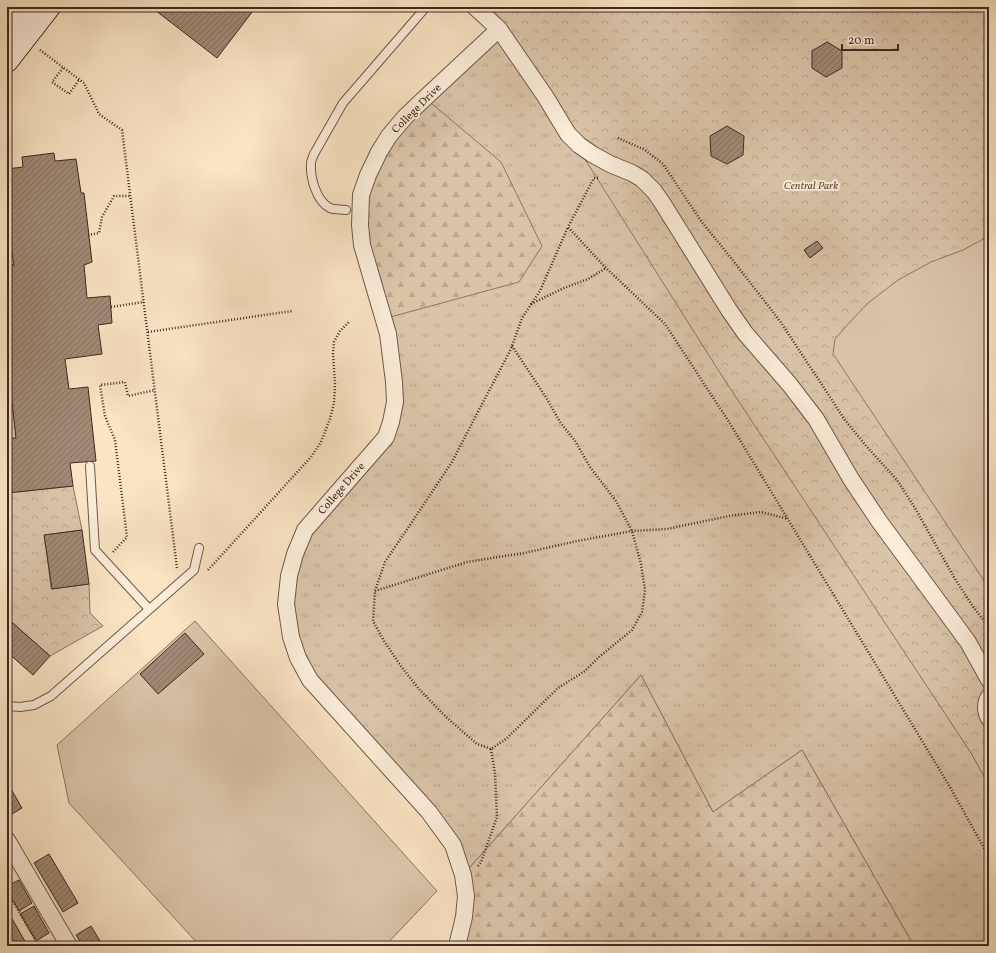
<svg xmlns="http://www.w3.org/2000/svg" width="996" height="953" font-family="Vollkorn,serif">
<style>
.grass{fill:url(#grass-tufts);stroke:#8c7664}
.forest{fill:url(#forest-firs);stroke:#8c7664}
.park{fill:url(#park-crowns);stroke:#8c7664}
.pitch{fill:#dac4a8;stroke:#8c7664}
.building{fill:url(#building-hatch);stroke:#3e2921}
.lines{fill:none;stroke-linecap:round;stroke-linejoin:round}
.lane-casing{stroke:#6d584a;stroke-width:10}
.street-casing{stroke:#6d584a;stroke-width:18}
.secondary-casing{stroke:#3e2921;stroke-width:24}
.path{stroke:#3e2921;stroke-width:2.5;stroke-dasharray:1 2;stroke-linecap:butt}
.lane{stroke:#fcedd9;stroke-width:8}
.street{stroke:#fcedd9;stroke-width:16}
.secondary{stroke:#fcedd9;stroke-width:22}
.labels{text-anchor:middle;stroke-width:4;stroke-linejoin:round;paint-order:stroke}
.street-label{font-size:11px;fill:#3e2921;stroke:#fcedd9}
.park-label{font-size:11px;font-style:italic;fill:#655043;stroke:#fcedd9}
</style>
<defs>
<pattern id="grass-tufts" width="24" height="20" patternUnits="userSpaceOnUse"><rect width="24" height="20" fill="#dac4a8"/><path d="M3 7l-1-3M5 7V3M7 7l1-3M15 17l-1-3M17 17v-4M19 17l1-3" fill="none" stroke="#bca890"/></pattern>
<pattern id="forest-firs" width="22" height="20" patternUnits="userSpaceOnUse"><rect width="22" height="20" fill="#dac4a8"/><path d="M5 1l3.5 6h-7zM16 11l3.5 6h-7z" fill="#bca890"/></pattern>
<pattern id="park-crowns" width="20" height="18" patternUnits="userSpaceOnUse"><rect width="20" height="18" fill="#dac4a8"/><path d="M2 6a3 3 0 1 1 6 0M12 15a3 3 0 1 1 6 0" fill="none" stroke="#bca890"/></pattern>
<pattern id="building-hatch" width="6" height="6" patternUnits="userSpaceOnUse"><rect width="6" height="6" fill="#a08a76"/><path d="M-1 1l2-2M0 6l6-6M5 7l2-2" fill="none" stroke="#847160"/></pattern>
</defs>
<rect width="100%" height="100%" fill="#fae4c4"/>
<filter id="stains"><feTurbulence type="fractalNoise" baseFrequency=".005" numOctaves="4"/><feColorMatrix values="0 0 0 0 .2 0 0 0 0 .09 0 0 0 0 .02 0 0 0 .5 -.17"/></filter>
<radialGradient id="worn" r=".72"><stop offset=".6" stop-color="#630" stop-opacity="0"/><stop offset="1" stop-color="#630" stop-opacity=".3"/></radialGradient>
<path class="grass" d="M499 29 579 145 971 753 989 785V946H914L802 750 713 812 641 675 463 875 453 845 341 715 291 637 295 554 391 422 388 334 425 98Z"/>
<path class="forest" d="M425 98 501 162 542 246 519 282 383 319 362 245 368 175Z
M641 675 713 812 802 750 914 946H457L463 875Z"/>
<path class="park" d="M473 7H989V785L971 753 722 376 545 96Z
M7 356 16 438 7 439Z
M73 486 82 530 45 535 51 589 89 584 90 613 103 626 50 656 7 618V493Z"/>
<path class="pitch" d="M989 236V588L833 354 835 339 850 322 868 303 898 280 931 262 963 250Z
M195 621 437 891 385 946H200L69 803 57 745Z"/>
<path class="building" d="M151 7H256L217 58Z
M827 42 842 51V68L826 77 812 68V51Z
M727 126 744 136 743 155 727 164 711 156 710 136Z
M54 153 55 161 76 159 81 193H84L92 262 84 265 87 298 110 296 112 323 98 325 102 354 65 359 69 389 88 387 96 461 70 463 73 486 7 493V439L16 438 7 356V260L14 266 7 217V169L23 167 22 157Z
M817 241 823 248 810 258 804 250Z
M82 530 89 584 52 589 44 535Z
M7 618 50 656 33 675 7 652Z
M185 633 204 654 158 694 140 674Z
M7 782 22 808 7 817Z
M49 854 78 903 63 912 34 863Z
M19 880 32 903 19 911 7 891V886Z
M34 906 49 933 36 941 20 914Z
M7 910 26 943 24 945 25 946H7Z
M91 926 103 946H83L76 935Z"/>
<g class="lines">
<g class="lane-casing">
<path id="lane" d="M346 210C341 209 335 210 330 208 316 201 310 177 311 163 311 160 313 157 314 154L343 103 426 7
M90 466 95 550 149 609
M7 706 20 707 34 705 51 696 194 570 199 548"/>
</g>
<g class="street-casing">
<path id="street" d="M475 7 499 29 545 96 568 134 579 145 592 154 610 164 632 173 642 179 654 191 663 204 729 310 745 333 790 385 816 419 851 479 879 521 968 642 989 680
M989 697C985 703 985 711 989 718
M7 840 69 946
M457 946 464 917 466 896 463 875 453 845 429 812 310 680 298 658 291 637 286 604 289 576 295 554 305 530 338 492 386 437 391 422 395 402 394 382 388 334 362 245 360 225 361 195 368 175 379 152 389 136 405 117 425 98 499 29"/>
</g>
<g class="secondary-casing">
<path id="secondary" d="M7 32 27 7
M7 61 49 7"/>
</g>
<path class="path" d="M40 50 84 83 99 114 122 130 177 568
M63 68 52 82 69 94 79 80
M7 107C9 112 11 121 7 126
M618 138 645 150 663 164 701 221 731 258 780 321 845 420 867 447 897 480 915 508 955 579 974 608 989 627
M598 178H594L568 227 606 268 665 324 729 422 950 787 989 857
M88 235 99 233 102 217 114 196H131
M531 304 564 288 588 279 606 268
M111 307 144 302
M148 332 292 311
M512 346 547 399 560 422 575 441 590 467 616 501 632 531 641 564 645 590 642 612 632 630 599 657 585 671 558 688 506 739 491 749 477 744 446 717 419 689 400 665 384 641 373 621 375 591 385 562 422 507 452 462 480 408 511 349 522 318 540 291 568 227
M113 552 127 537 115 440 105 416 100 385 125 382 128 396 155 390
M208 570 311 457 321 442 330 419 334 403 335 384 333 354 334 342 340 331 349 322
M375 591 467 562 524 553 577 541 632 531 667 529 729 516 761 512 788 519
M478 866 481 862 497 817 495 774 491 749
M7 891 39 946"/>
<use href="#lane" class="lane"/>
<use href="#street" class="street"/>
<use href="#secondary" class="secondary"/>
</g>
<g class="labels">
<g class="street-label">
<text transform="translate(416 108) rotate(-45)" y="4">College Drive</text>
<text transform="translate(341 488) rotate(-49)" y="4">College Drive</text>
</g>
<g class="park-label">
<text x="811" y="189">Central Park</text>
</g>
</g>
<rect width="996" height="953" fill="none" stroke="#fae4c4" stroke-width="24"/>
<rect x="8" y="8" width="980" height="937" fill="none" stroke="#3e2921" stroke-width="2"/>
<rect x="12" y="12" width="972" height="929" fill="none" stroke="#3e2921"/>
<path d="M842 44v6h56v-6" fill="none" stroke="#3e2921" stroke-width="2"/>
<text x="848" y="44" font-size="12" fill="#3e2921" stroke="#fcedd9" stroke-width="3" paint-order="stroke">20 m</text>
<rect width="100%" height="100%" filter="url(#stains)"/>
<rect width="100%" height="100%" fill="url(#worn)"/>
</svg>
